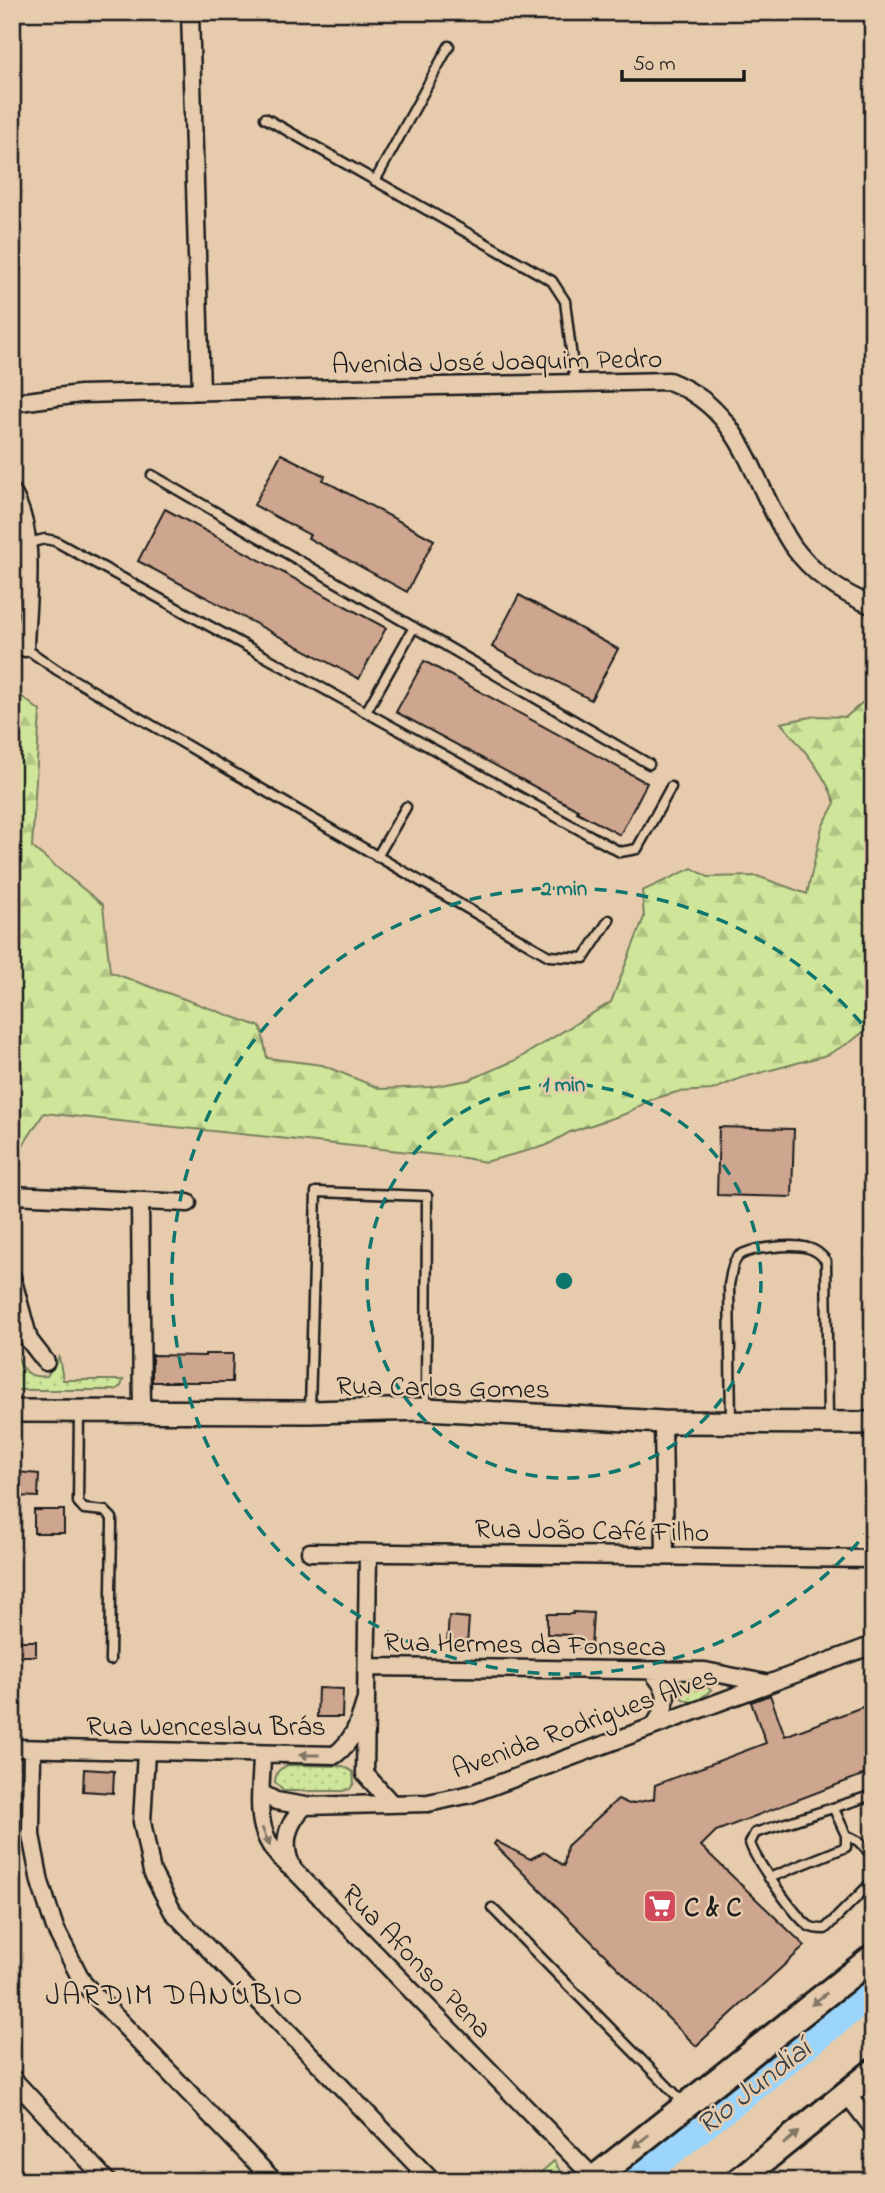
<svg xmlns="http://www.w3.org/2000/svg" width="885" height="2193" font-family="'Indie Flower',sans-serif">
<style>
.forest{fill:url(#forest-firs);stroke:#76805b;stroke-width:2}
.park{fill:url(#park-dots);stroke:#76805b;stroke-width:2}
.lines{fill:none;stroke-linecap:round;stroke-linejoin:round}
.river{stroke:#9bd5fb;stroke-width:30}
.building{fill:#cea58e;stroke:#1c1c1c;stroke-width:2}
.lane-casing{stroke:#1c1c1c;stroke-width:13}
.street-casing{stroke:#1c1c1c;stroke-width:21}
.secondary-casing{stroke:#1c1c1c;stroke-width:26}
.primary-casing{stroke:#1c1c1c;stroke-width:30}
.lane{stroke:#e6cbad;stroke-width:8}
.street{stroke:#e6cbad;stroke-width:16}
.secondary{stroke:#e6cbad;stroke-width:21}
.primary{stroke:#e6cbad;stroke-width:24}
.oneway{fill:#817464}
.ring{fill:none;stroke:#0f766e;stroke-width:3.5;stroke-dasharray:12 9}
.labels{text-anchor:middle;stroke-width:5;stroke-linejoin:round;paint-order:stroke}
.street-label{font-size:28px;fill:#1c1c1c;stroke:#e6cbad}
.poi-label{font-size:28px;font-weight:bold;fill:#1c1c1c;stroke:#e6cbad;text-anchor:start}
.neighbourhood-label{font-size:30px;letter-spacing:2px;fill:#1c1c1c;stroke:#e6cbad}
.water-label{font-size:30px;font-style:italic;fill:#354149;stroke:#e6cbad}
.centre{fill:#0f766e;stroke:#e6cbad;stroke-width:3.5}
.ring-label{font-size:21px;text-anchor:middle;font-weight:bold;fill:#0f766e;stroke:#e6cbad;stroke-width:5;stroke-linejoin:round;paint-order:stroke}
</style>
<defs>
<pattern id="forest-firs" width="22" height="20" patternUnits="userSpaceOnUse" patternTransform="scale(1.75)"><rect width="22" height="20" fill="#cfe59a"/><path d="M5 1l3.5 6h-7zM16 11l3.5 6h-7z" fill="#b1c484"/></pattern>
<pattern id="park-dots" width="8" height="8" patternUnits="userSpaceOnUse" patternTransform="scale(1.75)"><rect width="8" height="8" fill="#cfe59a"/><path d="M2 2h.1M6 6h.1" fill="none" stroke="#b1c484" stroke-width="1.8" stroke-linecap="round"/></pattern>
</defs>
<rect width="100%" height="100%" fill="#e6cbad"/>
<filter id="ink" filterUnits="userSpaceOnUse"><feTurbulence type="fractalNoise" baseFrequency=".0143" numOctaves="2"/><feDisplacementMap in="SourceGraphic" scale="14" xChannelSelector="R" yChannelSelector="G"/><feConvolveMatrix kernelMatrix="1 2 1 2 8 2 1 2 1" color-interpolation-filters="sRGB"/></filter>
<g filter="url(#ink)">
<path class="forest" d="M12 689 40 711 32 847 103 905 110 972 261 1027 267 1058 322 1065 381 1089 430 1087 469 1080 516 1060 611 1002 644 917 642 891 692 868 708 877 757 876 807 894 822 827 835 803C824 771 802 748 781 723L816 716 846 717 873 693V1024L852 1041 827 1055 741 1078 712 1090 677 1092 650 1100 625 1114 570 1132 545 1146 485 1162 465 1158 44 1113 12 1162Z"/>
<path class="park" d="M12 1335C18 1357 19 1380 47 1376L59 1357 63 1380H123L121 1386 115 1390H14Z
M687 1676 701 1682 711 1690 695 1703 685 1700 676 1694 677 1684Z
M288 1765 343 1766 353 1772 354 1783 350 1789 343 1791H283L275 1782C276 1771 279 1769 288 1765Z
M554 2161 562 2174 559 2181H531Z"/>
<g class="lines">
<path class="river" d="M632 2181 873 1991"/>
</g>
<path class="building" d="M281 454 325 476 323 480 434 540 407 592 308 538 310 535 254 505Z
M165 509 386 628 359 679 138 561Z
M519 595 618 649 591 700 492 647Z
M424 661 647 783 620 835 577 812 578 810 396 712Z
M719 1127 794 1129 792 1197 717 1195Z
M205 1354H233L232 1382H152V1355L205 1356Z
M17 1472 39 1474 38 1497 15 1496Z
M34 1510H64V1533H34Z
M573 1612 593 1613 591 1648 571 1647 572 1635 547 1634V1614H573Z
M449 1616 469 1618 467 1645 447 1644Z
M12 1641H36V1656H12Z
M318 1688 343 1689 342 1717H317Z
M770 1695 785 1736 873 1703V1771L716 1831 701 1846 805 1946 696 2046 494 1844 496 1841 530 1859 544 1852 564 1866 567 1846 618 1799 629 1804 654 1799 655 1785 766 1743 751 1702Z
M84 1769 114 1771 113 1793 83 1791Z"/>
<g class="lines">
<g class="lane-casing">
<path id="lane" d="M265 118 552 281 565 301 575 383
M375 181 449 46
M152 475 649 764
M28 543 45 539 55 541 620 852 637 849 671 787
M25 648 57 670 549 956 584 958 609 920
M366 712 414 627
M377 857 406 807
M310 1409 316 1192 427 1196 426 1406
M79 1413 78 1502 84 1509 105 1511 112 1518V1523L110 1660
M731 1421 729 1285C731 1277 731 1265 737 1258 745 1247 795 1244 808 1248 816 1250 821 1254 826 1261L828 1420
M873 1795 755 1833 750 1843C755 1860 795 1916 809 1926 814 1929 820 1929 825 1929L873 1881
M846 1835 858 1841 873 1856
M769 1878 846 1847V1835L834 1809
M492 1908 684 2103"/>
</g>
<g class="street-casing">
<path id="street" d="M190 12 201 391
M12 403 80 394 669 381C746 411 751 483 792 545 812 573 841 593 873 606
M12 492C38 536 26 598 25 648
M12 1195 188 1203
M140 1202 142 1412
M12 1277 29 1340 46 1362
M663 1422 665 1556
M310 1552 873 1559
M368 1554 365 1774 392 1804
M367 1667 705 1671 765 1683
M651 1671C671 1692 669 1701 655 1725
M12 1748 335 1755C355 1739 359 1722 366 1699
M32 1749 31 1835 40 1882 55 1928 83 1983 274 2181
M146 1752 142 1822 152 1872 173 1912 432 2181
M262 1755C261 1804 250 1838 295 1871L594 2178
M261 1793 276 1801 305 1806 428 1803 471 1794 873 1645
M293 1869C281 1845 286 1824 305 1806
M12 2078 107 2181
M846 2093 873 2128"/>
</g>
<g class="secondary-casing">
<path id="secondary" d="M12 1411 310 1412 426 1409 663 1422 873 1423"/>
</g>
<g class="primary-casing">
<path id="primary" d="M591 2181 873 1957
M738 2181 873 2072"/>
</g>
<use href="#lane" class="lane"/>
<use href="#street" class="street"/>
<use href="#secondary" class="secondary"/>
<use href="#primary" class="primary"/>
</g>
<defs><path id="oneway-solid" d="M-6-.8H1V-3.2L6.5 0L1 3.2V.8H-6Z" transform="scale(1.75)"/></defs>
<g class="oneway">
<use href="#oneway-solid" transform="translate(309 1755) rotate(180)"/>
<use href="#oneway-solid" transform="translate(266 1837) rotate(67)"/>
<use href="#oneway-solid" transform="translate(819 1999) rotate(142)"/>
<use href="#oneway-solid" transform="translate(791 2138) rotate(-39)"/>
<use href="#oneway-solid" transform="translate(641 2141) rotate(141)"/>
</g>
</g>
<g class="ring">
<circle cx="564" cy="1281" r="197"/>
<path d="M872 1526A393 393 0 1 1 872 1036"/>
</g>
<defs>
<g id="supermarket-square" transform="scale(1.75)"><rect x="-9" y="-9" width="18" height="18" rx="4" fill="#d1495b" stroke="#e6cbad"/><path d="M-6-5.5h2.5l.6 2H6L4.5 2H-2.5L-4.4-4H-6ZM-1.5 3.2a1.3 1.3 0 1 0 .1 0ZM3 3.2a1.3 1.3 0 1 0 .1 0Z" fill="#fff"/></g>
</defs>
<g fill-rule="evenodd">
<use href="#supermarket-square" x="660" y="1906"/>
</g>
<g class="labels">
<g class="street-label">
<text transform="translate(497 360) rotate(-1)" y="10">Avenida José Joaquim Pedro</text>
<text transform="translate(443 1386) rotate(1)" y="10">Rua Carlos Gomes</text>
<text transform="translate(592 1529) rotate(1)" y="10">Rua João Café Filho</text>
<text transform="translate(525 1643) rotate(1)" y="10">Rua Hermes da Fonseca</text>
<text transform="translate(584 1721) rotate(-20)" y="10">Avenida Rodrigues Alves</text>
<text x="206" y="1735">Rua Wenceslau Brás</text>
<text transform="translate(418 1960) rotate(46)" y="10">Rua Afonso Pena</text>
</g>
<g class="poi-label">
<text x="684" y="1916">C &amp; C</text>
</g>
<g class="neighbourhood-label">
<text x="175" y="2004">JARDIM DANÚBIO</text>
</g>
<g class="water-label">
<text transform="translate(753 2086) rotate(-38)" y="10">Rio Jundiaí</text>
</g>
</g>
<circle cx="564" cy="1281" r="10" class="centre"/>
<g class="ring-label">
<text x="564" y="895">2 min</text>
<text x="564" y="1091">1 min</text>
</g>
<rect width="885" height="2193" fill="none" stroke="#e6cbad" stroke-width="42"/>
<rect x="21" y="21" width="843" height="2151" fill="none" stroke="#1c1c1c" stroke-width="2.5" filter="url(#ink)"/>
<path d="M622 70v10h122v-10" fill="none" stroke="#1c1c1c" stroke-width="3.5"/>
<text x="633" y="70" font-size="21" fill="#1c1c1c" stroke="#e6cbad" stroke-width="5" paint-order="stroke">50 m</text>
</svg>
